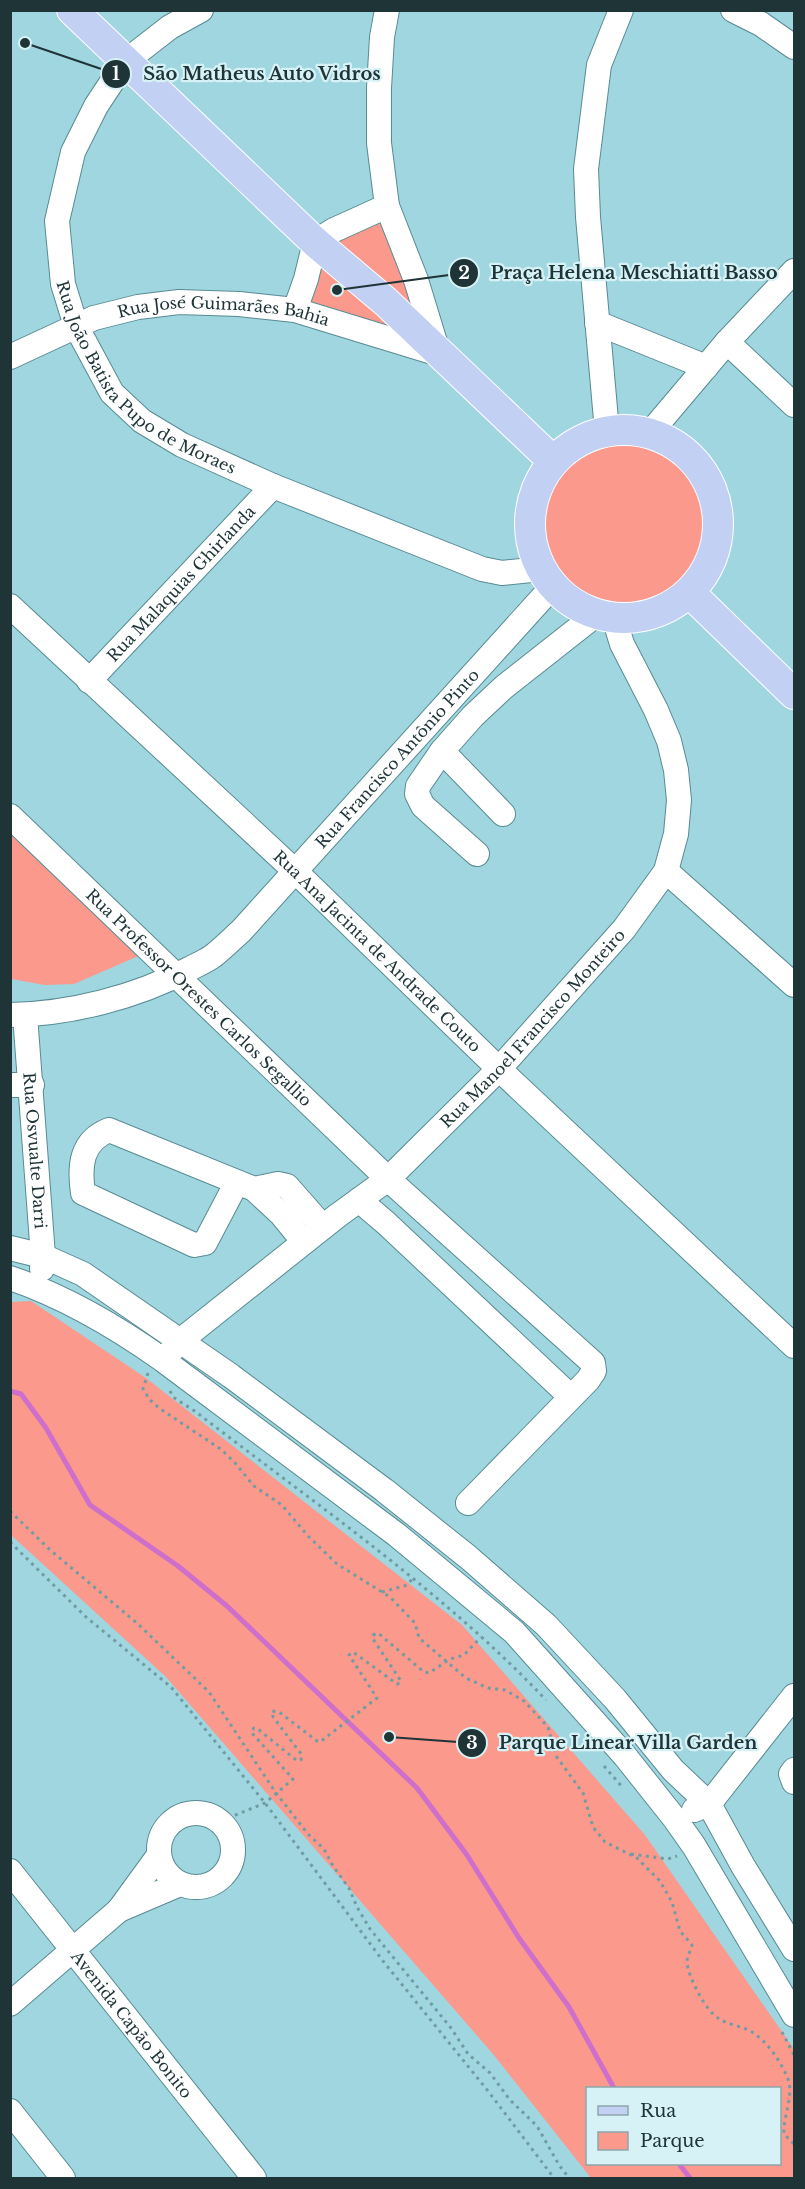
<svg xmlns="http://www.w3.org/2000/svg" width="805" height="2189" font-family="'Libre Baskerville',serif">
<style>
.green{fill:#fb998c;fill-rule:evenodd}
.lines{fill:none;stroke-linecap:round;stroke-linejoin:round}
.stream{stroke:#ce6fcb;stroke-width:5}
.minor-casing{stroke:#578b94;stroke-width:26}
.major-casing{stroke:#fff;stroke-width:32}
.path{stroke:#729ca3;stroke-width:3;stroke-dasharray:3 4.5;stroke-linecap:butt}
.minor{stroke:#fff;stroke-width:24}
.major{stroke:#c2d0f4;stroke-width:30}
.labels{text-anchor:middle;stroke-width:4.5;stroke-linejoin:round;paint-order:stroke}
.street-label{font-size:16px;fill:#1e3437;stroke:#d7f2f6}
.leader{fill:none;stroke:#1e3437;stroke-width:2}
.callout-dot{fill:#1e3437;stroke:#d7f2f6;stroke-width:2}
.mark-label{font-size:18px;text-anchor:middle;font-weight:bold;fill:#fff}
.callout-label{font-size:18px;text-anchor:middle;font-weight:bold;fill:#1e3437;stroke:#d7f2f6;stroke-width:4.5;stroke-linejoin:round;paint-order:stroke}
</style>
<rect width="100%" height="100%" fill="#a0d6df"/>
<path class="green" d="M387 206 439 354 295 310 315 242Z
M530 524a94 94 0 1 1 188 0a94 94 0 1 1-188 0Z
M11 829 139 922 159 947 74 984 45 985 11 979Z
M31 1301 146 1378 462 1625 645 1835 794 2049V2178H591L493 2054 166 1677 11 1535V1302ZM780 2088V2164H588V2088Z"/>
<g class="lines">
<path class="stream" d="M10 1391 21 1394 46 1428 90 1505 178 1566 227 1606 417 1788 467 1855 519 1938 569 2007 614 2088
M679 2164 690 2178"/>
<g class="minor-casing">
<g id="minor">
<path id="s1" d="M201 10 170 27 125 62 96 106 73 152 57 221 63 284 76 326 112 393 142 421 182 445 273 486 482 569 502 573 541 569"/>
<path d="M387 10 382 37 379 88V143L387 206 416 280 438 352"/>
<path d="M733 10 761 24 794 47"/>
<path d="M295 310 306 279 315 242 334 230 387 206"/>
<path d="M597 323 706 367"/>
<path d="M727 342 794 405"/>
<path id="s2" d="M10 357 94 318 138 307 179 302 239 304 295 310 439 354"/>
<path d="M607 431 588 217 586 169 599 65 621 10"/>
<path d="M650 433 727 342 794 271"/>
<path id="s3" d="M10 606 295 871 499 1069 794 1346"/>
<path id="s4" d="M89 681 273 486"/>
<path d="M442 751 418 786 417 794 423 806 477 854"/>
<path d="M503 814 442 751 473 716 504 687 598 613"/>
<path id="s5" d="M10 816 388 1179 593 1363 594 1371 588 1380 468 1503"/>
<path d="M666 871 794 985"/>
<path id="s6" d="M10 1015C70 1014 137 997 189 969 197 965 206 961 213 956 223 948 232 939 241 931L553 586"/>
<path id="s7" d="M25 1015 43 1256 42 1269"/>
<path d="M10 1085H32"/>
<path d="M237 1182 205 1243 194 1245 83 1193C79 1166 81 1141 109 1130L254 1189 281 1214 304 1242"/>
<path d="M254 1189 278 1184 287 1186 323 1227"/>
<path d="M359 1200 386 1223 571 1397"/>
<path d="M10 1248 43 1256 83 1274 231 1376 384 1490 468 1557 546 1625 615 1699 673 1770 709 1804 743 1866 794 1949"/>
<path d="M10 1278C66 1297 115 1326 163 1360L397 1535 514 1632 625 1756 675 1819 694 1846 794 2015"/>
<path id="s8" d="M171 1351 180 1341 337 1216 388 1179 499 1069 624 929 666 871 676 834 679 800 676 770 669 741 656 710 622 644 614 618"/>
<path d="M794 1770 791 1774 794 1782"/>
<path d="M694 1810 709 1804 794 1696"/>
<circle cx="196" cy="1850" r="37"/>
<path id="s9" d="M10 1871 254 2178"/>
<path d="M119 1910 180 1884"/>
<path d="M10 2004 119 1910 159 1855"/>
<path d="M10 2111 63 2178"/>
</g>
</g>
<g class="major-casing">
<path id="major" d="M72 10 315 242 386 302 553 461
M530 524a94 94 0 1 1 188 0a94 94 0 1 1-188 0Z
M690 593 794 694"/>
</g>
<path class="path" d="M148 1373 143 1389 150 1400 159 1408 222 1450 235 1463 254 1486 282 1505 308 1536 337 1564 390 1597 415 1623 419 1638 466 1678 488 1688 505 1690 524 1701 548 1727 556 1756 583 1793 593 1827 605 1842 637 1858 660 1881 672 1902 680 1931 692 1945C691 1951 687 1956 687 1962 688 1977 706 2011 718 2018 728 2025 742 2026 752 2032 768 2042 781 2062 788 2079 794 2096 783 2116 784 2134L794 2144
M170 1391 173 1397 196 1412C314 1503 444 1592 546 1700
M10 1511 49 1549 138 1624 209 1692 276 1793 308 1834 324 1849 333 1866 349 1888 357 1907 370 1929 451 2028 468 2054 490 2073 510 2100 537 2126 559 2165 569 2178
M10 1542 86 1617 171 1687 265 1803 383 1961 488 2091 554 2178
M382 1592 407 1585 413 1578
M604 1766 623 1788
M221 1821 265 1803 293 1779 251 1732 254 1728 258 1729 296 1760H301L302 1755 273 1717 272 1711 279 1712 317 1741 320 1742 377 1698 349 1655 353 1652 397 1684 400 1683 401 1681 373 1639V1635L378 1633 424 1672 429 1673 450 1659 464 1655 481 1637
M631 1854 668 1859 677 1856
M782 2032 794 2055"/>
<use href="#minor" class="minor"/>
<use href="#major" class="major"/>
</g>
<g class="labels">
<g class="street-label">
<text dy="6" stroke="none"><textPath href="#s2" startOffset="224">Rua José Guimarães Bahia</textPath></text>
<text dy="6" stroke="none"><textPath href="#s1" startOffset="462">Rua João Batista Pupo de Moraes</textPath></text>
<text dy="6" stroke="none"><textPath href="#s4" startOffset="134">Rua Malaquias Ghirlanda</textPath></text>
<text dy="6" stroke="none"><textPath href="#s6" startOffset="484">Rua Francisco Antônio Pinto</textPath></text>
<text dy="6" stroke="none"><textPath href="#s3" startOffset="504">Rua Ana Jacinta de Andrade Couto</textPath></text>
<text dy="6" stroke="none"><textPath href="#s5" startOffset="262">Rua Professor Orestes Carlos Segallio</textPath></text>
<text dy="6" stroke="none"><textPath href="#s8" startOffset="486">Rua Manoel Francisco Monteiro</textPath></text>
<text dy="6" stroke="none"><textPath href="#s7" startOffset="136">Rua Osvualte Darri</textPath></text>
<text dy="6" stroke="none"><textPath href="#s9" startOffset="196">Avenida Capão Bonito</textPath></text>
</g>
</g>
<path class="leader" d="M25 43L116 74M337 290L464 273M389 1737L472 1743"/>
<g class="callout-dot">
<circle cx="25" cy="43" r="6"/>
<circle cx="337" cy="290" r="6"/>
<circle cx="389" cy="1737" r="6"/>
<circle cx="116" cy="74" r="15"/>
<circle cx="464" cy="273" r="15"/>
<circle cx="472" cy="1743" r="15"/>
</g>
<g class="mark-label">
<text x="116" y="80">1</text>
<text x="464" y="279">2</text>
<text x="472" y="1749">3</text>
</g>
<g class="callout-label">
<text x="262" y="80">São Matheus Auto Vidros</text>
<text x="634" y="279">Praça Helena Meschiatti Basso</text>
<text x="628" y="1749">Parque Linear Villa Garden</text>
</g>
<rect width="805" height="2189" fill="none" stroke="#1e3437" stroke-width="24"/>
<rect x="586" y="2087" width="195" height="78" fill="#d7f2f6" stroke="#8da6aa" stroke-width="1.5"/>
<rect x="598" y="2106" width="30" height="9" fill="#c2d0f4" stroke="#8da6aa" stroke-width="1.5"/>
<text x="640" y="2117" font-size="18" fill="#1e3437">Rua</text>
<rect x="598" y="2132" width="30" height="18" fill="#fb998c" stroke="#8da6aa" stroke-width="1.5"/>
<text x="640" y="2147" font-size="18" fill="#1e3437">Parque</text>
</svg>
